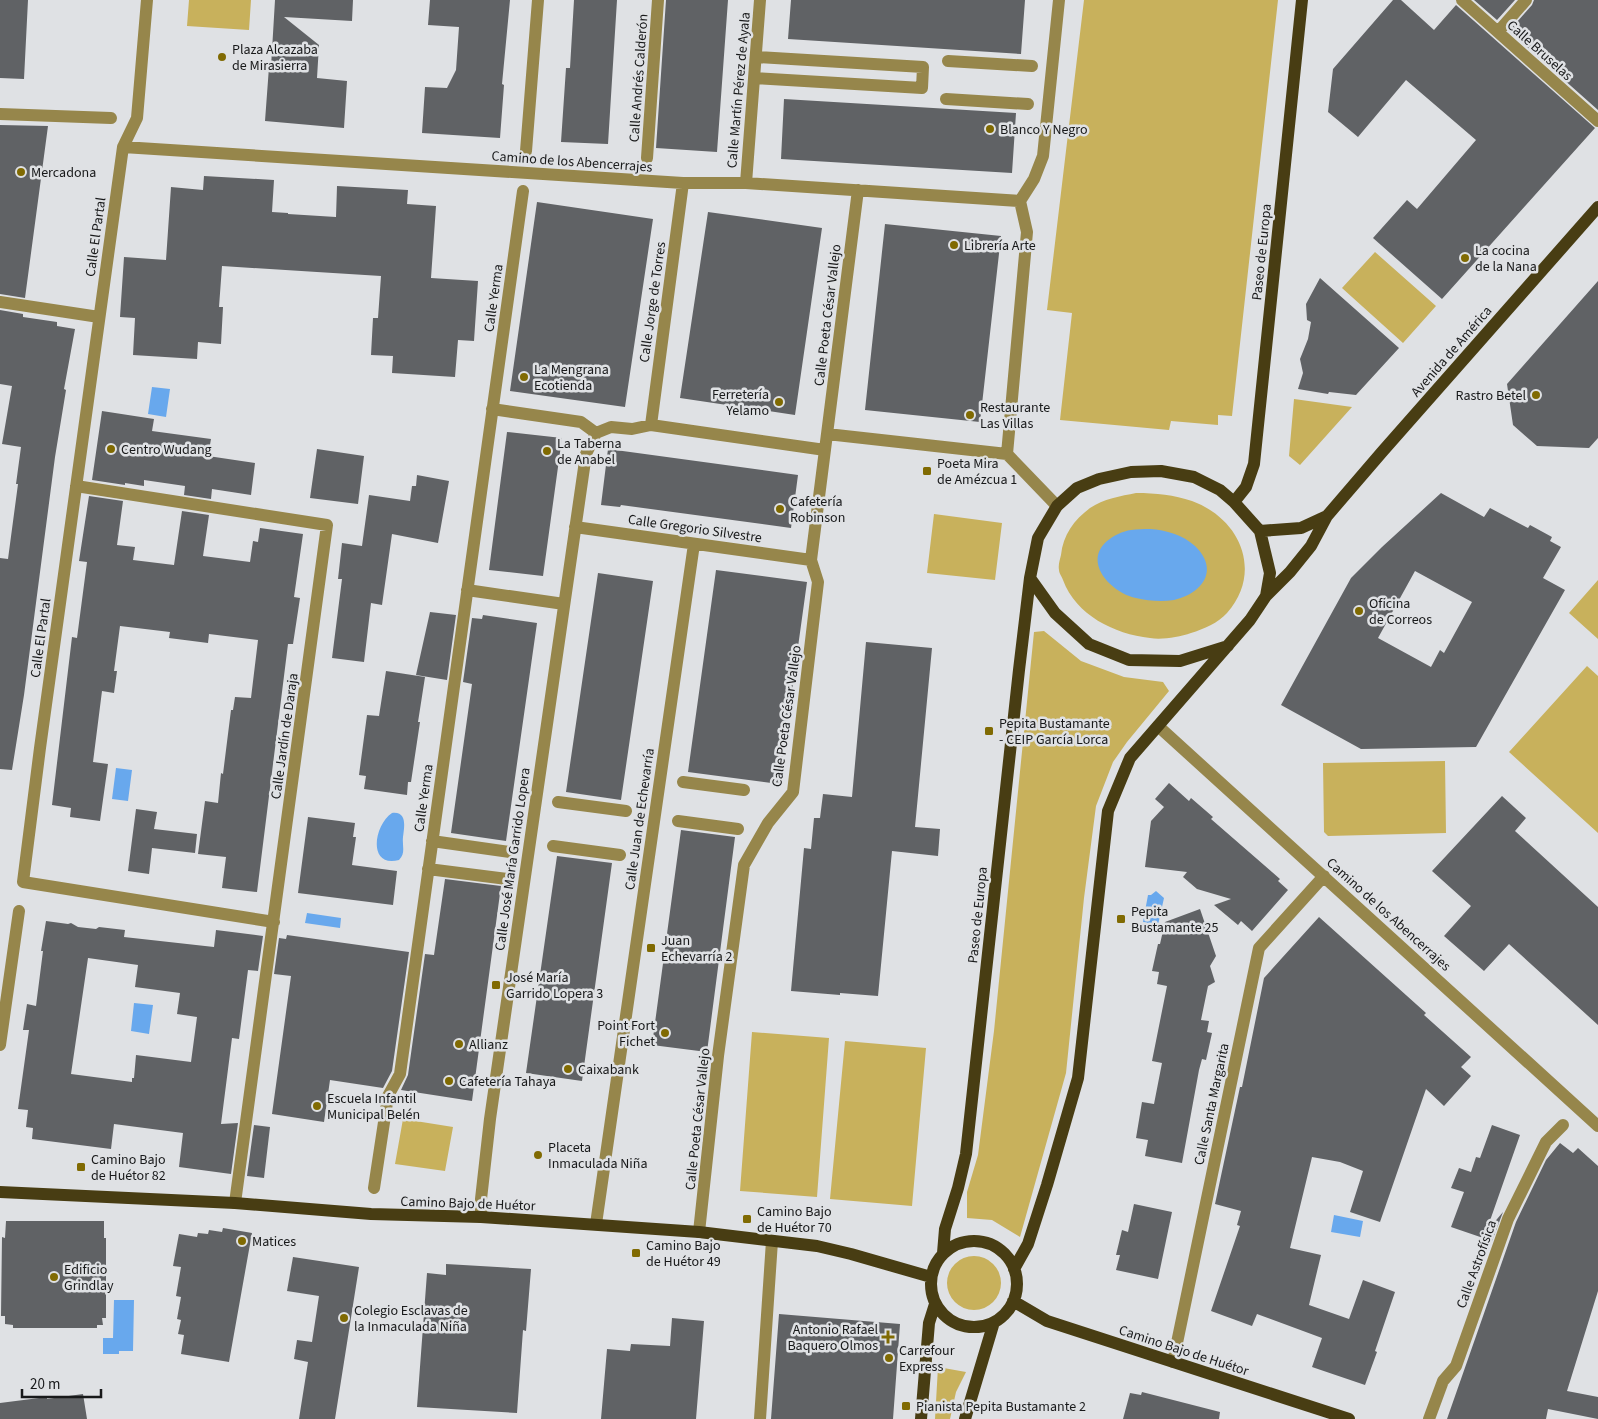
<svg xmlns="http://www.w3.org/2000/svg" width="1598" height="1419" font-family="'Source Sans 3',sans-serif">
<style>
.green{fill:#c8b15c}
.water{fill:#68a8ed}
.building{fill:#606265;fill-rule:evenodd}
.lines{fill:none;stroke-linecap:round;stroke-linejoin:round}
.minor{stroke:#96864b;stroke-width:12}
.major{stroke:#483d13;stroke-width:12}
.poi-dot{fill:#806a02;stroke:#dfe1e4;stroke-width:2}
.labels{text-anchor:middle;stroke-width:5;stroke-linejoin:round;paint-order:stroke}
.poi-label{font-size:14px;fill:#18191a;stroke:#dfe1e4;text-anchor:start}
.street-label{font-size:14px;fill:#18191a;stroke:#dfe1e4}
</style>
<rect width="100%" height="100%" fill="#dfe1e4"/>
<path class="green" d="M189 0H251L249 30 187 26Z
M1084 0H1278L1232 416 1218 415V425L1171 421 1169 430 1060 420 1072 313 1047 310Z
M1375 252 1436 306 1403 343 1342 288Z
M1294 399 1352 407 1300 465 1289 456Z
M1136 493C1156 493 1174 495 1192 501 1241 519 1263 572 1227 613 1218 623 1204 629 1191 633 1179 637 1162 640 1150 638 1114 634 1076 615 1063 580 1062 577 1059 573 1059 570 1058 565 1060 559 1061 555 1063 535 1074 520 1090 508 1103 499 1121 496 1136 493Z
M934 514 1002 523 995 580 927 573Z
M1598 580V639L1569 613Z
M1044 631 1081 661 1124 677 1163 682 1169 691 1127 742 1113 762 1096 806 1084 898 1066 1073 1020 1237 992 1220 967 1218V1192L978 1155 994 1031 1034 632Z
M1587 666 1598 676V833L1509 752Z
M1445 761 1446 833 1328 836 1324 832 1323 763Z
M752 1032 829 1038 817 1197 740 1191Z
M845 1041 926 1048 912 1206 830 1199Z
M403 1119 453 1127 445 1171 395 1164Z
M947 1283a27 27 0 1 1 54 0a27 27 0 1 1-54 0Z
M938 1367 966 1372 956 1392 950 1419H935Z"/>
<path class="water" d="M152 387 170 389 166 417 148 414Z
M1150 529C1166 530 1183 535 1195 546 1220 570 1202 594 1174 600 1162 602 1148 601 1136 598 1112 593 1082 563 1107 541 1113 536 1123 531 1131 530 1137 529 1144 529 1150 529Z
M116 768 132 770 128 801 112 799Z
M392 813C408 811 404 828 403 837 402 846 406 853 399 860 367 868 374 825 392 813Z
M1156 891 1164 898 1158 925 1143 922 1148 895H1151Z
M307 913 341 918 340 928 305 923Z
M134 1003 153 1005 149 1034 131 1031Z
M1334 1215 1363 1221 1360 1237 1331 1232Z
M114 1300H134L133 1351H119V1354H103V1338H113Z"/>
<path class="building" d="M0 0H28L24 79 0 78Z
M275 0H353L352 21 284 17 319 45 317 78 347 81 344 128 265 121 269 67H271Z
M430 0H510L502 84 504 85 500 138 422 133 425 87 447 88 456 70 459 27 428 25Z
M574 0H617L608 144 561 142 566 68H570Z
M666 0H728L717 152 656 148Z
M791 0H1025L1021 54 788 39Z
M1393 0H1401L1434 30 1456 5 1595 128 1442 299 1373 238 1407 200 1417 209 1476 140 1406 80 1358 137 1328 112 1333 69Z
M1474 0H1515L1497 20Z
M1534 0H1598V110L1509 31 1532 5Z
M784 99 1016 113 1012 173 781 159Z
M0 125 48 126 25 298 0 294Z
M204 176 274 180 272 212 288 213V214L336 217 337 186 408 190 407 204 436 206 431 278 478 281 474 341 458 340 455 377 392 373 393 356 371 355 373 318H378L381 276 317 272 222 266 219 307H223L221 344 198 342 197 359 133 355 135 318 120 317 124 257 166 260 171 187 203 190Z
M537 202 653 219 625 407 510 391Z
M708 212 822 228 795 415 680 398Z
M885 224 1001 236 980 422 865 410Z
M1320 278 1399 348 1356 395 1329 392 1328 394 1298 389 1303 373 1300 359 1308 339 1311 322 1307 320 1306 304Z
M1598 281V438L1589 448 1537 446 1513 425 1507 384Z
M0 310 23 314V317L57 322V326L75 329 64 389 66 390 55 457 24 695 12 770 0 769V558L8 559 18 484H16L21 447 2 444 12 386 0 384Z
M102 411 154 419 152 431 211 439 208 456 255 463 251 495 212 489 211 499 184 495 185 486 144 480V486L125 483V485L92 480Z
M507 432 562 438 543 576 489 570Z
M317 449 364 456 358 504 310 498Z
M608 449 798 475 791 528 621 505 620 507 601 505Z
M417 475 449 481 438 543 392 534 382 605 371 603 364 662 332 658 342 579H338L342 543 362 546 369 495 410 501 412 486H416Z
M1441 493 1484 517 1490 508 1528 528 1530 525 1552 537 1550 541 1561 547 1543 578 1565 590 1476 747 1361 749 1281 705 1351 578 1382 547ZM1415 571 1472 602 1444 653 1440 650 1431 667 1378 638Z
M89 496 123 501 117 545 135 547 133 560 174 565 182 511 209 515 203 556 250 562 253 541 258 542 260 528 303 534 294 597 300 598 293 644H288L257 892 222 888 226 857 198 854 205 801 218 803 221 773 223 774 231 710H233L235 697 251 698 258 640 209 634 208 643 169 638 170 632 120 626 114 671H117L114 693 102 691 93 762 108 764 100 821 70 817 71 808 52 805 72 637 77 638 87 562 79 561Z
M716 570 807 582 779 784 688 772Z
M598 573 653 581 621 800 566 792Z
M430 612 456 615 447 680 416 675Z
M483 615 537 623 506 841 451 833 472 684 463 682 472 618 482 619Z
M866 642 932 648 915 827 940 829 938 856 892 851 878 996 840 993V995L791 991 804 848 811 849 814 818H820L823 794 852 797Z
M386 671 425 677 418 722H420L411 782H408L407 795 364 789 366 776 359 775 367 715 379 716Z
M1169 783 1189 801 1191 798 1213 817 1211 819 1280 879 1278 881 1288 890 1252 931 1241 921 1238 925 1214 905 1231 899 1197 889 1183 877 1187 872 1145 867 1151 821 1164 807 1155 799Z
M1502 796 1526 818 1515 831 1598 907V1025L1509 944 1484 971 1444 936 1471 906 1432 871Z
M136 809 157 812 154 829 197 834 195 853 152 848 149 874 128 871Z
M308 817 355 823 353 837H356L352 865 397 871 393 905 298 893Z
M681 830 735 837 707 1052 652 1045Z
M557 856 612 863 582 1081 526 1073Z
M445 879 501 886 472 1101 401 1090 408 1075 425 954 434 955Z
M1200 909 1216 956 1210 966 1215 982 1208 986 1201 1020 1209 1021 1207 1032 1212 1033 1206 1060 1202 1059 1199 1070 1182 1163 1145 1156 1148 1140 1136 1138 1142 1102 1154 1104 1162 1063 1152 1061 1167 986 1157 984 1159 972 1152 971 1158 944H1160L1165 922Z
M1319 917 1426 1013 1424 1015 1471 1057 1461 1067 1471 1076 1444 1106 1426 1089 1380 1222 1350 1212 1363 1171 1340 1162 1312 1157 1290 1248 1321 1255 1309 1305 1349 1319 1363 1280 1395 1292 1375 1351 1377 1352 1365 1385 1312 1367 1322 1338 1257 1314 1252 1326 1211 1311 1240 1226 1237 1225 1241 1211 1215 1204 1240 1087H1242L1264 978Z
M46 921 68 924 71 923 78 927 96 929 99 927 125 930 124 937 214 947 216 930 263 936 258 971 248 970 239 1039 232 1038 221 1124 238 1123 231 1174 179 1167 183 1133 114 1124 111 1149 32 1139 33 1128 26 1127 28 1110 18 1109 29 1030H23L27 1004 36 1006 43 951H41ZM88 958 138 965 135 987 180 993 177 1014 197 1017 191 1062 136 1055 134 1078H132V1082L71 1074Z
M287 935 409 952 392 1071 383 1088 330 1080 324 1122 272 1114 291 976 274 974 279 938 286 939Z
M254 1125 270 1127 264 1178 247 1176Z
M1492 1125 1520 1135 1486 1232 1503 1212 1492 1241 1451 1227 1464 1192 1451 1188 1459 1168 1471 1172 1476 1157 1480 1158Z
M1560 1143 1573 1153 1578 1148 1598 1166V1291L1567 1391 1598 1397V1419L1548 1409 1546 1419H1447L1516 1222 1546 1160Z
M1134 1204 1172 1212 1158 1279 1116 1270 1120 1255H1116L1122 1230 1128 1232Z
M6 1221H104V1238H106V1318H102L103 1325H97V1328H13V1325L5 1324V1316H1L2 1237 5 1238Z
M223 1228 252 1233 229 1362 181 1354 184 1335 178 1334 181 1320 177 1319 181 1297 176 1296 181 1267 173 1266 179 1234 197 1237 198 1233 208 1234 209 1230 222 1232Z
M293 1257 359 1267 335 1419H299L308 1362 294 1359 297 1340 312 1342 319 1296 287 1291Z
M446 1264 531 1269 526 1331 523 1330 517 1413 417 1407 427 1273 446 1275Z
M779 1314 900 1324 893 1419H771Z
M672 1318 704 1321 696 1419H601L607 1349 630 1351 631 1344 670 1346Z
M1142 1392 1220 1412 1219 1419H1123L1130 1393 1141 1395Z
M83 1394 87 1419H0V1403L47 1397V1399Z"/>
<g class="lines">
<path class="minor" d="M147 0 137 118 123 147 40 748 23 882 274 922
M1462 0 1598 121
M1498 32 1526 0
M948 61 1032 66
M754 78 922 88 923 67 756 57
M946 99 1028 104
M0 114 111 118
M123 147 683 183H746L1020 201
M526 151 538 0
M647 158 658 0
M746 183 760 0
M1020 201 1034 179 1043 156 1059 0
M0 302 99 317
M492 409 581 422 596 433
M651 425 683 183
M596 433 611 427 632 429 651 425 825 450
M827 434 1007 454
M1007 454 1027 232 1020 201
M1007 454 1057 506
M76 486 327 525 235 1203
M575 527 811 560
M467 590 564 604
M1158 726 1598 1126
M683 782 744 790
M558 802 626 811
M678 821 738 829
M432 841 510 852
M553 846 620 855
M428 869 507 879
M0 1045 19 911
M374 1188 388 1096 400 1074 523 191
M481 1217V1199L490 1119 586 454 596 433
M596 1224 694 544
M699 1232 718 1056 744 865 768 823 793 792 818 582 811 560 858 190
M1173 1362 1259 948 1324 876
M760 1419 772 1241
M1429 1419 1443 1381 1456 1366 1508 1219 1546 1142 1563 1125"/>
<path class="major" d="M1234 502 1246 487 1254 464 1302 0
M1260 531 1301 528 1327 516
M1030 578 1055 613 1089 644 1129 660 1180 661 1228 646
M1266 596 1290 572 1311 546 1327 516 1382 452 1598 207
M0 1192 235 1203 371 1214 481 1217 699 1232 817 1246 851 1254 931 1277
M931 1284a43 43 0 1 1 86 0a43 43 0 1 1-86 0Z
M943 1253 945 1229 958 1188 966 1154 1019 670 1030 578 1038 538 1057 506 1077 488 1099 479 1131 472 1161 471 1194 477 1220 490 1234 502 1260 531 1270 573 1266 596 1250 620 1130 758 1108 811 1078 1078 1047 1185 1028 1244 1014 1269
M1013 1301 1047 1321 1349 1419
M921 1419 929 1323 935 1304
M965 1419 994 1322"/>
</g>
<g class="poi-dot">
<circle cx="222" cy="57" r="5"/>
<circle cx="990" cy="129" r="5"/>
<circle cx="21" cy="172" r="5"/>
<circle cx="954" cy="245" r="5"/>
<circle cx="1465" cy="258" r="5"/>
<circle cx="524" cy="377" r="5"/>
<circle cx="1536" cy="395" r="5"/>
<circle cx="779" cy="402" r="5"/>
<circle cx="970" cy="415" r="5"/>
<circle cx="111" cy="449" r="5"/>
<circle cx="547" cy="451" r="5"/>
<rect x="922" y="466" width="10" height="10" rx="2.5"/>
<circle cx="780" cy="509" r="5"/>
<circle cx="1359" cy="611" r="5"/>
<rect x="984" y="726" width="10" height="10" rx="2.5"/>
<rect x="1116" y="914" width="10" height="10" rx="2.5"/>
<rect x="646" y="943" width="10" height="10" rx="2.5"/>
<rect x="491" y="980" width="10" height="10" rx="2.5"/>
<circle cx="665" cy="1033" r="5"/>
<circle cx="459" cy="1044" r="5"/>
<circle cx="568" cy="1069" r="5"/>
<circle cx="449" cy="1081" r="5"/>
<circle cx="317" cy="1106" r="5"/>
<circle cx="538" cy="1155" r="5"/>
<rect x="76" y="1162" width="10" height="10" rx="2.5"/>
<rect x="742" y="1214" width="10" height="10" rx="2.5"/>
<circle cx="242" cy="1241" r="5"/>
<rect x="631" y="1248" width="10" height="10" rx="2.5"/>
<circle cx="54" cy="1277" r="5"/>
<circle cx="344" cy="1318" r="5"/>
<path d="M885.5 1329.5h5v5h5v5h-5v5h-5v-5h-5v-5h5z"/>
<circle cx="889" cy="1358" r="5"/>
<rect x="901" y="1401" width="10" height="10" rx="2.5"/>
</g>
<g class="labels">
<g class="poi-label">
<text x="232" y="54">Plaza Alcazaba<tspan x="232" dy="16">de Mirasierra</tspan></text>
<text x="1000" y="134">Blanco Y Negro</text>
<text x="31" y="177">Mercadona</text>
<text x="964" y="250">Librería Arte</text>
<text x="1475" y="255">La cocina<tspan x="1475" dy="16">de la Nana</tspan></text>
<text x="534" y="374">La Mengrana<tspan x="534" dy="16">Ecotienda</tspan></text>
<text x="769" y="399" text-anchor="end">Ferretería<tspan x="769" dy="16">Yelamo</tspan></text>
<text x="1526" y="400" text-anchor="end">Rastro Betel</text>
<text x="980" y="412">Restaurante<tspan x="980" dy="16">Las Villas</tspan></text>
<text x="557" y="448">La Taberna<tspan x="557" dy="16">de Anabel</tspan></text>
<text x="121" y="454">Centro Wudang</text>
<text x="937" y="468">Poeta Mira<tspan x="937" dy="16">de Amézcua 1</tspan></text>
<text x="790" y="506">Cafetería<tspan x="790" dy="16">Robinson</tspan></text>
<text x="1369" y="608">Oficina<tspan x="1369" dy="16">de Correos</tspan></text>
<text x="999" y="728">Pepita Bustamante<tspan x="999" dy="16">- CEIP García Lorca</tspan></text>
<text x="1131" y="916">Pepita<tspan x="1131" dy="16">Bustamante 25</tspan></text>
<text x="661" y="945">Juan<tspan x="661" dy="16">Echevarría 2</tspan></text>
<text x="506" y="982">José María<tspan x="506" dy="16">Garrido Lopera 3</tspan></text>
<text x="655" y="1030" text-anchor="end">Point Fort<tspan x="655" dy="16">Fichet</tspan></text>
<text x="469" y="1049">Allianz</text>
<text x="578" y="1074">Caixabank</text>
<text x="459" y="1086">Cafetería Tahaya</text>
<text x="327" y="1103">Escuela Infantil<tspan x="327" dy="16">Municipal Belén</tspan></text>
<text x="548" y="1152">Placeta<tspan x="548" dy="16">Inmaculada Niña</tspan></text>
<text x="91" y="1164">Camino Bajo<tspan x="91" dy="16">de Huétor 82</tspan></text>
<text x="757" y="1216">Camino Bajo<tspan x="757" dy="16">de Huétor 70</tspan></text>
<text x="252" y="1246">Matices</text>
<text x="646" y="1250">Camino Bajo<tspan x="646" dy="16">de Huétor 49</tspan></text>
<text x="64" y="1274">Edificio<tspan x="64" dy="16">Grindlay</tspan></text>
<text x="354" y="1315">Colegio Esclavas de<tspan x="354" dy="16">la Inmaculada Niña</tspan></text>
<text x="878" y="1334" text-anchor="end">Antonio Rafael<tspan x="878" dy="16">Baquero Olmos</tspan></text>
<text x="899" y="1355">Carrefour<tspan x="899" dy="16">Express</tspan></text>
<text x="916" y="1411">Pianista Pepita Bustamante 2</text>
</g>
<g class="street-label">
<text transform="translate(1540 50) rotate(42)" y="5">Calle Bruselas</text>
<text transform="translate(638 78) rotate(-86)" y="5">Calle Andrés Calderón</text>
<text transform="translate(738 90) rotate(-85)" y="5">Calle Martín Pérez de Ayala</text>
<text transform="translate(572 161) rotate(4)" y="5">Camino de los Abencerrajes</text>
<text transform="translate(95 237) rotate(-82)" y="5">Calle El Partal</text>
<text transform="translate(1261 252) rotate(-84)" y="5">Paseo de Europa</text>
<text transform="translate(493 298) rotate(-82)" y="5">Calle Yerma</text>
<text transform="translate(652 302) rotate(-82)" y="5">Calle Jorge de Torres</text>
<text transform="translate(827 315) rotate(-83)" y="5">Calle Poeta César Vallejo</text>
<text transform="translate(1451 351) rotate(-49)" y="5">Avenida de América</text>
<text transform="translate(695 528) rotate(8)" y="5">Calle Gregorio Silvestre</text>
<text transform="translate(40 638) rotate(-82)" y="5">Calle El Partal</text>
<text transform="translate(786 716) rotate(-82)" y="5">Calle Poeta César Vallejo</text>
<text transform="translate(284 736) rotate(-82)" y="5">Calle Jardín de Daraja</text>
<text transform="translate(423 798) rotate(-82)" y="5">Calle Yerma</text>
<text transform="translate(639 819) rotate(-82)" y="5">Calle Juan de Echevarría</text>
<text transform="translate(512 859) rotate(-82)" y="5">Calle José María Garrido Lopera</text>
<text transform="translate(1389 914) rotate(42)" y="5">Camino de los Abencerrajes</text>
<text transform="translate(977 915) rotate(-84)" y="5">Paseo de Europa</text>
<text transform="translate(1211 1104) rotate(-78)" y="5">Calle Santa Margarita</text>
<text transform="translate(697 1119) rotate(-84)" y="5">Calle Poeta César Vallejo</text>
<text transform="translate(468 1203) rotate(2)" y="5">Camino Bajo de Huétor</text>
<text transform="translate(1476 1264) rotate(-70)" y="5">Calle Astrofísica</text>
<text transform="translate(1184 1350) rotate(18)" y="5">Camino Bajo de Huétor</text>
</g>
</g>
<path d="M22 1389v8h79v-8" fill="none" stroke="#18191a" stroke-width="2.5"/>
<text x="30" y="1389" font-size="15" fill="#18191a" stroke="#dfe1e4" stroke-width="4" paint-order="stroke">20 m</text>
</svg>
